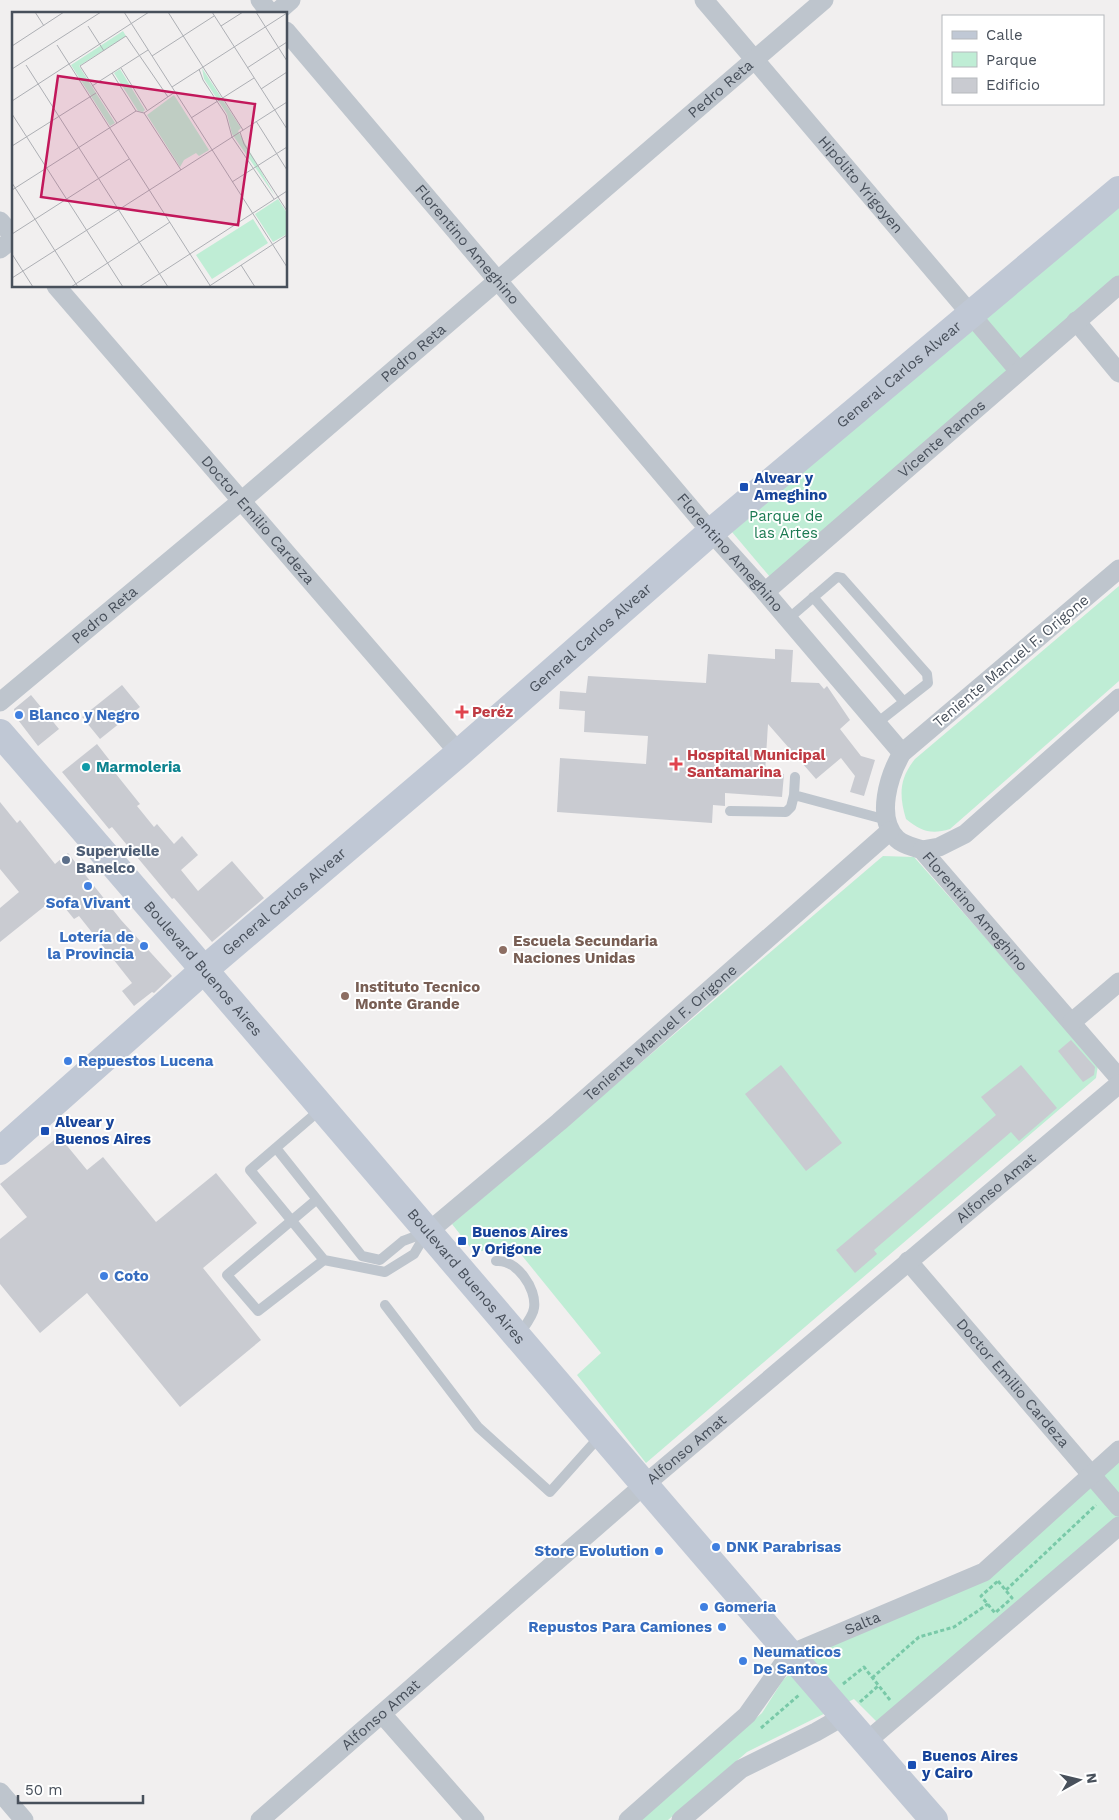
<svg xmlns="http://www.w3.org/2000/svg" width="1119" height="1820" font-family="'Work Sans',sans-serif">
<style>
.green{fill:#bfedd5}
.building{fill:#c9cbd1}
.lines{fill:none;stroke-linecap:round;stroke-linejoin:round}
.path{stroke:#79c9a8;stroke-width:3;stroke-dasharray:4 2.5;stroke-linecap:butt}
.lane{stroke:#bec5cd;stroke-width:10}
.street{stroke:#bec5cd;stroke-width:19}
.secondary{stroke:#c0c8d5;stroke-width:28}
.transit-dot{fill:#1a4fb4;stroke:#fff;stroke-width:2}
.health-dot{fill:#e0444e;stroke:#fff;stroke-width:2}
.shop-dot{fill:#3f7fe0;stroke:#fff;stroke-width:2}
.culture-dot{fill:#0f9aa8;stroke:#fff;stroke-width:2}
.service-dot{fill:#5c6f8a;stroke:#fff;stroke-width:2}
.education-dot{fill:#8d6e63;stroke:#fff;stroke-width:2}
.labels{text-anchor:middle;stroke-width:4;stroke-linejoin:round;paint-order:stroke}
.street-label{font-size:15px;fill:#48505b;stroke:#fff}
.transit-label{font-size:15px;font-weight:bold;fill:#164399;stroke:#fff;text-anchor:start}
.park-label{font-size:15px;fill:#1b7a52;stroke:#fff}
.health-label{font-size:15px;font-weight:bold;fill:#be3a42;stroke:#fff;text-anchor:start}
.shop-label{font-size:15px;font-weight:bold;fill:#366cbe;stroke:#fff;text-anchor:start}
.culture-label{font-size:15px;font-weight:bold;fill:#0d838f;stroke:#fff;text-anchor:start}
.service-label{font-size:15px;font-weight:bold;fill:#4e5e75;stroke:#fff;text-anchor:start}
.education-label{font-size:15px;font-weight:bold;fill:#785e54;stroke:#fff;text-anchor:start}
.inset-road{fill:none;stroke:#adafb4;stroke-width:1}
.view{fill:#c2185b;fill-opacity:0.15;stroke:#c2185b;stroke-width:2.5}
.inset-edge{fill:none;stroke:#48505b;stroke-width:2.5}
</style>
<rect width="100%" height="100%" fill="#f1efef"/>
<path class="green" d="M1119 206V276L770 577 732 532Z
M1119 586V681L950 829C931 835 921 831 906 819 899 795 899 779 915 759Z
M883 856 914 857 1098 1065 1096 1078 646 1463 577 1375 601 1353 515 1247 474 1252 452 1224Z
M1119 1460V1517L878 1723 854 1699 747 1752 668 1820H639L762 1713 783 1680 813 1651 988 1575Z"/>
<path class="building" d="M775 649 793 650 791 682 819 683 824 689 827 686 850 720 840 729 861 756 875 760 864 796 850 792 855 776 841 758 816 779 768 724 765 773 784 774 782 797 725 793V806L713 805 712 823 557 812 560 758 646 764 648 736 584 732 585 711 559 709 560 691 586 693 588 676 706 683 708 654 775 659Z
M122 685 140 707 100 739 82 717Z
M31 695 59 729 38 746 15 716 14 709Z
M97 744 111 762 108 764 140 804 137 806 154 827 157 824 174 844 182 836 198 855 181 870 198 891 232 861 264 898 212 942 174 898 172 899 112 827 109 829 62 772Z
M0 802 17 823 20 820 55 864 68 853 121 920 172 976 154 993 152 992 134 1006 122 991 132 983 79 916 74 919 56 897 0 942V908L19 892 0 869Z
M1071 1040 1095 1067 1094 1075 1083 1082 1058 1051Z
M781 1065 842 1143 806 1171 745 1094Z
M1021 1065 1057 1108 1019 1141 1011 1132 874 1250 877 1254 855 1273 836 1250 996 1115 981 1097Z
M59 1136 87 1170 103 1157 156 1222 216 1173 257 1223 203 1268 261 1340 180 1407 87 1293 40 1333 0 1284V1239L27 1217 0 1184Z"/>
<g class="lines">
<path class="path" d="M998 1581 1012 1598 995 1613 981 1596Z
M1006 1590 1096 1505
M872 1678 919 1637 954 1627 988 1604
M843 1684 864 1667 890 1700
M860 1702 878 1686
M761 1728 799 1695"/>
<path class="lane" d="M813 597 904 702
M788 619 837 577 842 578 927 674 928 683 877 723
M794 795 795 777
M730 811 786 812 791 807 794 795 887 820
M321 1109 250 1170 324 1260 385 1272 414 1254 427 1232
M276 1148 362 1256 380 1260 403 1241 427 1232
M316 1200 227 1275 258 1311 324 1260
M496 1261C516 1259 537 1288 534 1308 533 1317 523 1328 518 1336
M385 1305 478 1427 550 1492 600 1436"/>
<g class="street">
<path d="M260 0 271 14"/>
<path id="s1" d="M704 0 1019 371"/>
<path d="M275 14 291 0"/>
<path id="s2" d="M286 31 711 532 765 592 902 753"/>
<path d="M0 221 14 237"/>
<path d="M0 249 14 238"/>
<path id="s3" d="M56 286 459 753"/>
<path d="M1076 321 1119 373"/>
<path id="s4" d="M1119 569 902 753C889 775 875 818 897 839 903 845 914 847 922 850L1119 1078"/>
<path id="s5" d="M765 592 1119 285"/>
<path id="s6" d="M0 702 240 502 824 0"/>
<path d="M922 850 939 847 965 834 1119 698"/>
<path d="M1072 1022 1119 982"/>
<path id="s7" d="M428 1232 559 1122 890 831"/>
<path id="s8" d="M908 1261 1119 1507"/>
<path d="M382 1714 475 1820"/>
<path d="M866 1742 1119 1526"/>
<path d="M0 1792 24 1820"/>
<path id="s9" d="M260 1820 643 1486 1119 1084"/>
<path id="s10" d="M628 1820 747 1715 790 1654 984 1572 1119 1450"/>
<path d="M681 1820 741 1769 816 1732 844 1716"/>
</g>
<g class="secondary">
<path id="s11" d="M0 733C313 1094 620 1460 934 1820"/>
<path id="s12" d="M0 1151 205 969 459 753 711 532 1119 190"/>
</g>
</g>
<g class="transit-dot">
<rect x="739" y="482" width="10" height="10" rx="2.5"/>
<rect x="40" y="1126" width="10" height="10" rx="2.5"/>
<rect x="457" y="1236" width="10" height="10" rx="2.5"/>
<rect x="907" y="1760" width="10" height="10" rx="2.5"/>
</g>
<g class="health-dot">
<path d="M459.5 704.5h5v5h5v5h-5v5h-5v-5h-5v-5h5z"/>
<path d="M673.5 756.5h5v5h5v5h-5v5h-5v-5h-5v-5h5z"/>
</g>
<g class="shop-dot">
<circle cx="19" cy="715" r="5"/>
<circle cx="88" cy="886" r="5"/>
<circle cx="144" cy="946" r="5"/>
<circle cx="68" cy="1061" r="5"/>
<circle cx="104" cy="1276" r="5"/>
<circle cx="716" cy="1547" r="5"/>
<circle cx="659" cy="1551" r="5"/>
<circle cx="704" cy="1607" r="5"/>
<circle cx="722" cy="1627" r="5"/>
<circle cx="743" cy="1661" r="5"/>
</g>
<circle class="culture-dot" cx="86" cy="767" r="5"/>
<circle class="service-dot" cx="66" cy="860" r="5"/>
<g class="education-dot">
<circle cx="503" cy="950" r="5"/>
<circle cx="345" cy="996" r="5"/>
</g>
<g class="labels">
<g class="street-label">
<text dy="5" stroke="none"><textPath href="#s6" startOffset="946">Pedro Reta</textPath></text>
<text dy="5" stroke="none"><textPath href="#s1" startOffset="242">Hipólito Yrigoyen</textPath></text>
<text dy="5" stroke="none"><textPath href="#s2" startOffset="280">Florentino Ameghino</textPath></text>
<text dy="5" stroke="none"><textPath href="#s6" startOffset="541">Pedro Reta</textPath></text>
<text dy="5" stroke="none"><textPath href="#s12" startOffset="1188">General Carlos Alvear</textPath></text>
<text dy="5" stroke="none"><textPath href="#s5" startOffset="234">Vicente Ramos</textPath></text>
<text dy="5" stroke="none"><textPath href="#s3" startOffset="309">Doctor Emilio Cardeza</textPath></text>
<text dy="5" stroke="none"><textPath href="#s2" startOffset="685">Florentino Ameghino</textPath></text>
<text dy="5" stroke="none"><textPath href="#s6" startOffset="136">Pedro Reta</textPath></text>
<text dy="5" stroke="none"><textPath href="#s12" startOffset="782">General Carlos Alvear</textPath></text>
<text transform="translate(1011 661) rotate(-40)" y="5">Teniente Manuel F. Origone</text>
<text dy="5" stroke="none"><textPath href="#s12" startOffset="378">General Carlos Alvear</textPath></text>
<text dy="5" stroke="none"><textPath href="#s4" startOffset="485">Florentino Ameghino</textPath></text>
<text dy="5" stroke="none"><textPath href="#s11" startOffset="311">Boulevard Buenos Aires</textPath></text>
<text dy="5" stroke="none"><textPath href="#s7" startOffset="306">Teniente Manuel F. Origone</textPath></text>
<text dy="5" stroke="none"><textPath href="#s9" startOffset="970">Alfonso Amat</textPath></text>
<text dy="5" stroke="none"><textPath href="#s11" startOffset="716">Boulevard Buenos Aires</textPath></text>
<text dy="5" stroke="none"><textPath href="#s8" startOffset="161">Doctor Emilio Cardeza</textPath></text>
<text dy="5" stroke="none"><textPath href="#s9" startOffset="565">Alfonso Amat</textPath></text>
<text dy="5" stroke="none"><textPath href="#s10" startOffset="312">Salta</textPath></text>
<text dy="5" stroke="none"><textPath href="#s9" startOffset="160">Alfonso Amat</textPath></text>
</g>
<g class="transit-label">
<text x="754" y="483">Alvear y<tspan x="754" dy="17">Ameghino</tspan></text>
<text x="55" y="1127">Alvear y<tspan x="55" dy="17">Buenos Aires</tspan></text>
<text x="472" y="1237">Buenos Aires<tspan x="472" dy="17">y Origone</tspan></text>
<text x="922" y="1761">Buenos Aires<tspan x="922" dy="17">y Cairo</tspan></text>
</g>
<g class="park-label">
<text x="786" y="521">Parque de<tspan x="786" dy="17">las Artes</tspan></text>
</g>
<g class="health-label">
<text x="472" y="717">Peréz</text>
<text x="687" y="760">Hospital Municipal<tspan x="687" dy="17">Santamarina</tspan></text>
</g>
<g class="shop-label">
<text x="29" y="720">Blanco y Negro</text>
<text x="88" y="908" text-anchor="middle">Sofa Vivant</text>
<text x="134" y="942" text-anchor="end">Lotería de<tspan x="134" dy="17">la Provincia</tspan></text>
<text x="78" y="1066">Repuestos Lucena</text>
<text x="114" y="1281">Coto</text>
<text x="726" y="1552">DNK Parabrisas</text>
<text x="649" y="1556" text-anchor="end">Store Evolution</text>
<text x="714" y="1612">Gomeria</text>
<text x="712" y="1632" text-anchor="end">Repustos Para Camiones</text>
<text x="753" y="1657">Neumaticos<tspan x="753" dy="17">De Santos</tspan></text>
</g>
<g class="culture-label">
<text x="96" y="772">Marmoleria</text>
</g>
<g class="service-label">
<text x="76" y="856">Supervielle<tspan x="76" dy="17">Banelco</tspan></text>
</g>
<g class="education-label">
<text x="513" y="946">Escuela Secundaria<tspan x="513" dy="17">Naciones Unidas</tspan></text>
<text x="355" y="992">Instituto Tecnico<tspan x="355" dy="17">Monte Grande</tspan></text>
</g>
</g>
<g transform="translate(12 12)">
<rect width="275" height="275" fill="#f1efef"/>
<path d="M111 19 114 24 67 54 103 111 98 114 59 53ZM190 56 229 116 226 119 263 184 220 122 215 102 192 67ZM108 57 133 98 131 100 126 99 102 61ZM162 83 197 138 187 144 184 141 172 148 168 155 135 103ZM266 187 275 201V222L261 230 243 202ZM241 207 256 231 200 267 184 243Z" fill="#bfedd5"/>
<path class="inset-road" d="M23 0 32 14M112 0 275 255M156 0 231 118M200 0 275 117M244 0 275 49M76 14 92 39M209 14 231 0M45 33 199 275M0 34 52 0M140 44 202 4M14 53 156 275M109 56 135 98M235 56 275 30M0 57 89 0M187 57 191 68 214 103 220 125 262 187M100 61 124 99M80 74 136 38M160 75 275 1M249 77 275 60M0 89 137 0M124 99 132 101 163 80M132 101 169 158M0 102 111 275M179 106 242 66M244 109 275 158M105 111 68 54 114 24 156 85M228 120 232 132 275 199M0 134 84 81M220 170 275 135M0 171 66 275M0 178 124 99M0 222 117 147M0 242 21 275M229 253 243 275M0 266 275 90M59 275 158 210M127 275 275 179M196 275 275 223"/>
<path class="view" d="M46 64 243 92 226 213 29 185Z"/>
<rect width="275" height="275" class="inset-edge"/>
</g>
<rect x="942" y="15" width="162" height="90" fill="#ffffff" stroke="#b6b9bd"/>
<rect x="952" y="31" width="25" height="8" fill="#c0c8d5" stroke="#b6b9bd"/>
<text x="986" y="40" font-size="15" fill="#48505b">Calle</text>
<rect x="952" y="52" width="25" height="15" fill="#bfedd5" stroke="#b6b9bd"/>
<text x="986" y="65" font-size="15" fill="#48505b">Parque</text>
<rect x="952" y="78" width="25" height="15" fill="#c9cbd1" stroke="#b6b9bd"/>
<text x="986" y="90" font-size="15" fill="#48505b">Edificio</text>
<g transform="translate(1079 1780) rotate(82)" stroke="#ffffff" stroke-width="4" paint-order="stroke">
<path d="M0-4L9 19L0 12L-9 19Z" fill="#48505b"/>
<text y="-8" font-size="14" font-weight="bold" text-anchor="middle" fill="#48505b">N</text>
</g>
<path d="M18 1795v8h125v-8" fill="none" stroke="#48505b" stroke-width="2.5"/>
<text x="25" y="1795" font-size="15" fill="#48505b" stroke="#ffffff" stroke-width="4" paint-order="stroke">50 m</text>
</svg>
